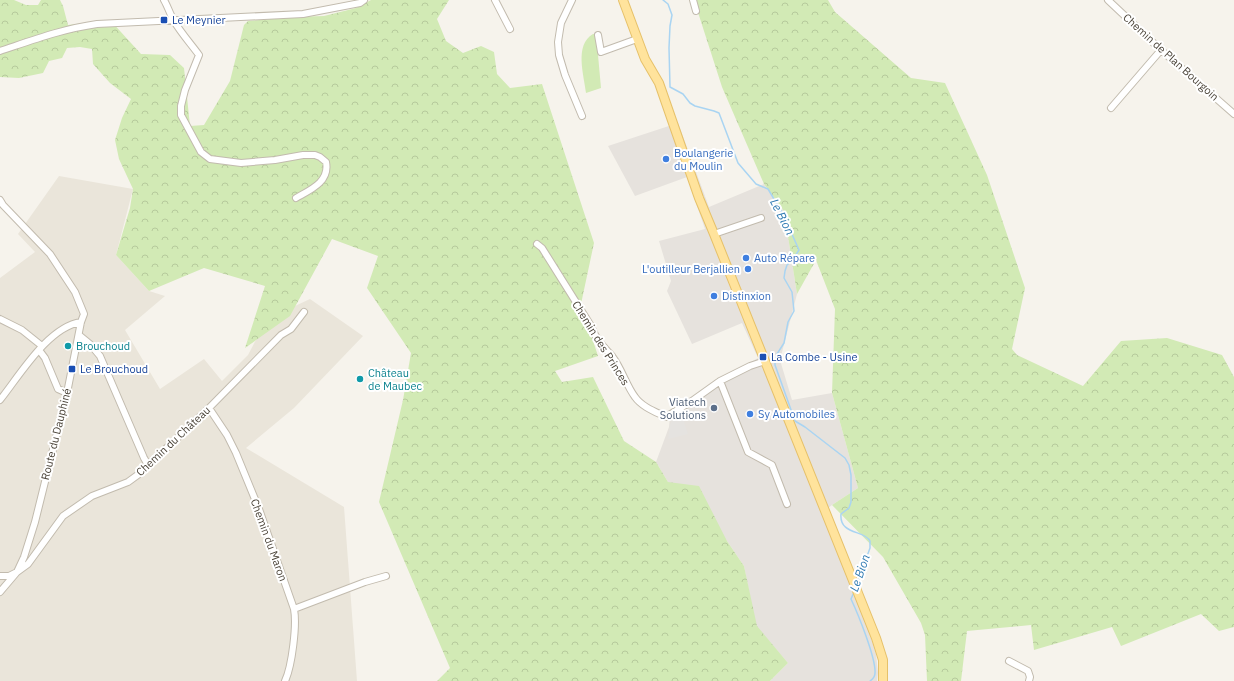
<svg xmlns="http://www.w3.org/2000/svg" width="1234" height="681" font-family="'IBM Plex Sans',sans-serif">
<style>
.residential{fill:#eae5da}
.industrial{fill:#e6e2dd}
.forest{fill:url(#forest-crowns)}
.park{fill:#d2eab5}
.parking{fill:#e5e3e0}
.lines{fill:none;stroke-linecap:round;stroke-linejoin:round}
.stream{stroke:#a9d4f2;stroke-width:1.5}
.minor-casing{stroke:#c2bbae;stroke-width:8}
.major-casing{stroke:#e6c16a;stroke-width:10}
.minor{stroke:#fff;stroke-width:6}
.major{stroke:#ffe39c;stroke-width:8}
.transit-dot{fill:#1a4fb4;stroke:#fff;stroke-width:1.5}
.shop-dot{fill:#3f7fe0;stroke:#fff;stroke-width:1.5}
.culture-dot{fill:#0f9aa8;stroke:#fff;stroke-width:1.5}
.service-dot{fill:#5c6f8a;stroke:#fff;stroke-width:1.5}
.labels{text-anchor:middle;stroke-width:4;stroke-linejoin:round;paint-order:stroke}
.transit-label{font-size:11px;fill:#164399;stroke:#fff;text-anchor:start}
.street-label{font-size:11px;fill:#4b4439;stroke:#fff}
.shop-label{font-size:11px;fill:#366cbe;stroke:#fff;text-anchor:start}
.culture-label{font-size:11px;fill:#0d838f;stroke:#fff;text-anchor:start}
.service-label{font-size:11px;fill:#4e5e75;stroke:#fff;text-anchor:end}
.water-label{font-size:12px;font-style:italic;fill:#2e7ab2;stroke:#fff}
</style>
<defs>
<pattern id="forest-crowns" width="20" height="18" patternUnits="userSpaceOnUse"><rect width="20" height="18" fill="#d2eab5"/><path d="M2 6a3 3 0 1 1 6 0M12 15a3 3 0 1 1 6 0" fill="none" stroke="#b6ca9c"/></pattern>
</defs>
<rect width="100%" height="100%" fill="#f6f3ec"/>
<path class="residential" d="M59 176 133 189 116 255 149 291 165 296 125 330 160 389 204 359 222 381 248 355 267 319 310 299 363 336 294 408 246 448 344 507 357 681H0V278L35 252 18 234Z"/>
<path class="industrial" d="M678 123 709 207 764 184 784 211 797 294 780 360 792 400 832 393 858 488 832 505 827 509 852 588 869 632 876 654 878 673 877 681H770L788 663 756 626 744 566 727 541 668 482 656 462 669 427 670 416 714 383 758 358 742 323 692 344 667 291 671 281 659 241 705 229 687 177 635 196 608 146Z"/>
<path class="forest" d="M0 0H14L26 5H38L41 0H60L63 6 68 25 110 20 141 54 170 55 184 68 190 126 204 125 230 81 244 25 248 21 293 17 324 16 356 8 371 0H449L437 19 446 41 463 53 481 46 494 52 497 74 510 88 542 84 594 243 581 304 598 356 555 371 562 382 593 377 624 441 656 462 668 482 699 486 727 541 744 566 757 626 788 663 770 681H437L450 668 379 502 403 400 411 353 367 288 378 256 332 239 290 316 245 348 265 286 204 268 149 291 116 255 130 208 133 189 119 159 115 140 122 118 131 99 110 83 93 64 92 49 80 47 67 48 62 58 49 61 43 73 19 78 0 77Z
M694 0H828L835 12 911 78 945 83 987 175 1025 288 1012 349 1017 355 1083 386 1121 341 1167 338 1222 355 1234 377V627L1219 631 1201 614 1121 646 1112 627 1034 650 1031 625 967 631 961 681H927L925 635 921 623 883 557 832 505 858 488 832 393 835 309 816 260 797 294 784 211 764 184 722 87Z"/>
<path class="park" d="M593 34H596L601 54 598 55 601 88 586 93C584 75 574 45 593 34Z"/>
<path class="parking" d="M682 415 688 434 668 439 670 425 673 418Z"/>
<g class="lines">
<path class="stream" d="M663 0 668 4 672 15 670 26 669 48 670 87 683 94 690 103 695 106 714 111 719 113 738 163 756 184 768 189 783 214 799 250 792 261 787 265 785 271 784 278 792 292 794 311 788 322 784 343 777 354 775 360V365L795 421 805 427 845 458 849 465 851 475V502L849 508 841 514C839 535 865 530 870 541 870 542 870 547 870 548L857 584
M854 592 851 599C858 614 876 658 875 673 875 677 873 679 870 681"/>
<g class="minor-casing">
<path id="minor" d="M164 0C168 7 170 14 174 21 181 33 191 44 199 55L185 90 181 106V115L201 152 210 159 241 163 275 160 303 155H315L320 157 326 162C330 182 310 190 296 198
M495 0 510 29
M572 0 561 23 558 42 559 55 565 75 582 116
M693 0 696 11
M1108 0 1161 50 1234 114
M598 35 601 52 637 39
M0 51C33 40 62 29 97 24L303 14 360 3 364 0
M1111 108 1161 50
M0 200 3 205 50 254 75 292 84 314 81 322 67 393 35 522 24 557 17 572 0 592
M714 234 761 218
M537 244 542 248 591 326C594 334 598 341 604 347 606 350 610 353 612 356 622 369 626 385 635 397 642 407 656 412 666 417L692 401 720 381 750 366 765 361
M0 319 22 330 42 346
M79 335 90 344 100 356 144 458 148 465
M39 350 45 358 58 389 67 393
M720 381 748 452 772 465 787 504
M0 400C20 375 48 327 81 322
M209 408 227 435 236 453 259 509 294 609C297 625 292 666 285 681
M0 576H9L17 572 28 564 63 516 92 496 128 482 139 474 209 408 281 335 291 329 304 312
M294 609 365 582 386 576
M1009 661 1028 671 1030 677 1029 681"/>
</g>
<g class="major-casing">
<path id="major" d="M623 0 645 59 659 83 699 198 714 234 876 638 883 660V681"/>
</g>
<use href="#minor" class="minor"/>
<use href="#major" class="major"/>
</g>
<g class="transit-dot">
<rect x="160" y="16" width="8" height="8" rx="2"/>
<rect x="759" y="353" width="8" height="8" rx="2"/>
<rect x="68" y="365" width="8" height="8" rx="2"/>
</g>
<g class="shop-dot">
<circle cx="666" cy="159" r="4"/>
<circle cx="746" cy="258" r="4"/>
<circle cx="748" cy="269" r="4"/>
<circle cx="714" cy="296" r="4"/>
<circle cx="750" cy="414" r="4"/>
</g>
<g class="culture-dot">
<circle cx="68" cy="346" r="4"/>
<circle cx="360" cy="379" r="4"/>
</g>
<circle class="service-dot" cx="714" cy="408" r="4"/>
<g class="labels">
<g class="transit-label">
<text x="172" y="24">Le Meynier</text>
<text x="771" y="361">La Combe - Usine</text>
<text x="80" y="373">Le Brouchoud</text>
</g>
<g class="street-label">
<text transform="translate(1171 57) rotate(42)" y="4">Chemin de Plan Bourgoin</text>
<text transform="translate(601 343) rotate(58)" y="4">Chemin des Princes</text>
<text transform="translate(56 434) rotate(-76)" y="4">Route du Dauphiné</text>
<text transform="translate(173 441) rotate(-43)" y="4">Chemin du Château</text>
<text transform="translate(269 540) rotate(70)" y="4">Chemin du Maron</text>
</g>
<g class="shop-label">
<text x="674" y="157">Boulangerie<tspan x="674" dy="13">du Moulin</tspan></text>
<text x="754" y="262">Auto Répare</text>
<text x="740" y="273" text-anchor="end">L'outilleur Berjallien</text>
<text x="722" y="300">Distinxion</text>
<text x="758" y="418">Sy Automobiles</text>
</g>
<g class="culture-label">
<text x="76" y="350">Brouchoud</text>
<text x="368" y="377">Château<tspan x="368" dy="13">de Maubec</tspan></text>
</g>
<g class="service-label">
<text x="706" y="406">Viatech<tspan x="706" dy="13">Solutions</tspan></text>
</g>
<g class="water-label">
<text transform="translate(782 217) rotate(63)" y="4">Le Bion</text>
<text transform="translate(860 573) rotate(-71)" y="4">Le Bion</text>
</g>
</g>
</svg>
